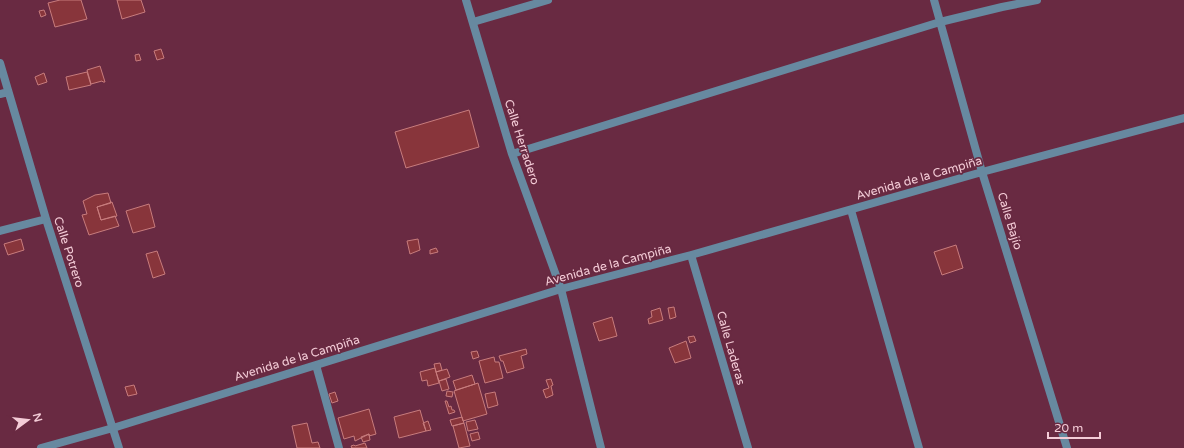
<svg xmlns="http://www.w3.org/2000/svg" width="1184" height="448" font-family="'Varela Round',sans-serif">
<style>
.building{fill:#88353b;stroke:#c87c7d}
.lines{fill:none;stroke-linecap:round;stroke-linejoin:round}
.lane{stroke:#6789a0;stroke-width:8}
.street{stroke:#6789a0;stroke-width:8}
.labels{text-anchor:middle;stroke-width:3.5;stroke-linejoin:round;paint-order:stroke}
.street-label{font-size:12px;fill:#f4ccd7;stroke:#692a42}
</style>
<rect width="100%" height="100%" fill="#692a42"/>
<path class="building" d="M60 0H81L87 19 55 27 48 3Z
M117 0H141L145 12 122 19Z
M44 10 46 15 41 17 39 11Z
M161 49 164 58 157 60 154 51Z
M139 54 141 60 136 61 135 55Z
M100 66 105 82H103L102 81 91 84 87 70Z
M87 72 91 85 69 90 66 77Z
M44 73 47 82 38 85 35 77Z
M469 110 479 147 406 168 395 132Z
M108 193 111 203 97 207 101 220 115 216 119 226 89 235 82 215 87 214 83 201 95 195Z
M112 202 117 216 101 220 97 207Z
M149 204 155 227 133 233 126 211Z
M21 239 24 250 8 255 4 244Z
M418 239 420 250 410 254 407 241Z
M956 245 963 268 942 275 934 252Z
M436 248 438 252 430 254V250Z
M157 251 165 274 153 278 146 254Z
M674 307 676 317 670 319 668 308Z
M660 308 663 320 649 324 648 319 652 317 651 311Z
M612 317 617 336 599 341 593 323Z
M694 336 696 341 690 343 688 337Z
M686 341 691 358 675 363 669 348Z
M526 349 527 354 521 356 524 368 507 373 503 361H501L499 356Z
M477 351 479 357 473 359 471 352Z
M494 357 495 362H499L503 378 485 383 479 361Z
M440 363 442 370 436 372 434 364Z
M435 368 439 383 428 386 427 380 422 381 420 372Z
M447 369 450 377 439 381 436 372Z
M472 375 475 384 456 390 453 381Z
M446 379 449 389 442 391 439 381Z
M551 379 553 385 551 386 553 395 546 398 543 390 549 388 546 380Z
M478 383 487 414 463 421 454 391Z
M134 385 137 394 128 396 125 387Z
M447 391 453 392 452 397 446 396Z
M335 392 338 401 332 403 329 394Z
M495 392 498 405 488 408 485 394Z
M445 401H447L449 407 451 406 452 410H454L455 412 449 414Z
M369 409 376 434 369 436V434L355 441 354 436 344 439 338 418Z
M420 410 426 431 399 438 394 417Z
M462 417 464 423 452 426 450 420Z
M475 420 478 429 468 431 466 422Z
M428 421 431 430 426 431 423 423Z
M307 423 312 443 318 442 320 448H297L292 426Z
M464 423 470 446 459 448 453 426Z
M478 432 480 439 472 441 470 434Z
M369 434 370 440 363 442 361 437Z
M365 443 367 448H351H352L351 446 354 445 355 446Z"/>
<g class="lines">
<path class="lane" d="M561 289 601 448"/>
<path class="street" d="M466 0 512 154 561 289
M934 0 982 172 1067 448
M473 22 548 0
M0 63 46 219 119 448
M0 94 8 92
M512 154 940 22 1002 7 1037 0
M851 210 919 448
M0 231 46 219
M691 255 748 448
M316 365 339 448
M41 448 113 428 561 289 691 255 982 172 1184 118"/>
</g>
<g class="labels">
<g class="street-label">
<text transform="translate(522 142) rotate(72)" y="4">Calle Herradero</text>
<text transform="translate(919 178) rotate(-16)" y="4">Avenida de la Campiña</text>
<text transform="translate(1010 221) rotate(73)" y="4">Calle Bajío</text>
<text transform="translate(69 252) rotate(72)" y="4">Calle Potrero</text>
<text transform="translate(608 265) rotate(-15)" y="4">Avenida de la Campiña</text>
<text transform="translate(731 348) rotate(74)" y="4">Calle Laderas</text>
<text transform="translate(297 358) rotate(-17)" y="4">Avenida de la Campiña</text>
</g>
</g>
<g transform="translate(28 420) rotate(75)" stroke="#692a42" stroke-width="3" paint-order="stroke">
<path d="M0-3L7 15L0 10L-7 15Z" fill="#f4ccd7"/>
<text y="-6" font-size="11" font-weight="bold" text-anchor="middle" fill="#f4ccd7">N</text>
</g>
<path d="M1048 432v6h52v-6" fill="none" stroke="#f4ccd7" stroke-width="2"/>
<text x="1054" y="432" font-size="12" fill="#f4ccd7" stroke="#692a42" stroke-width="3" paint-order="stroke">20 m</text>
</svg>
